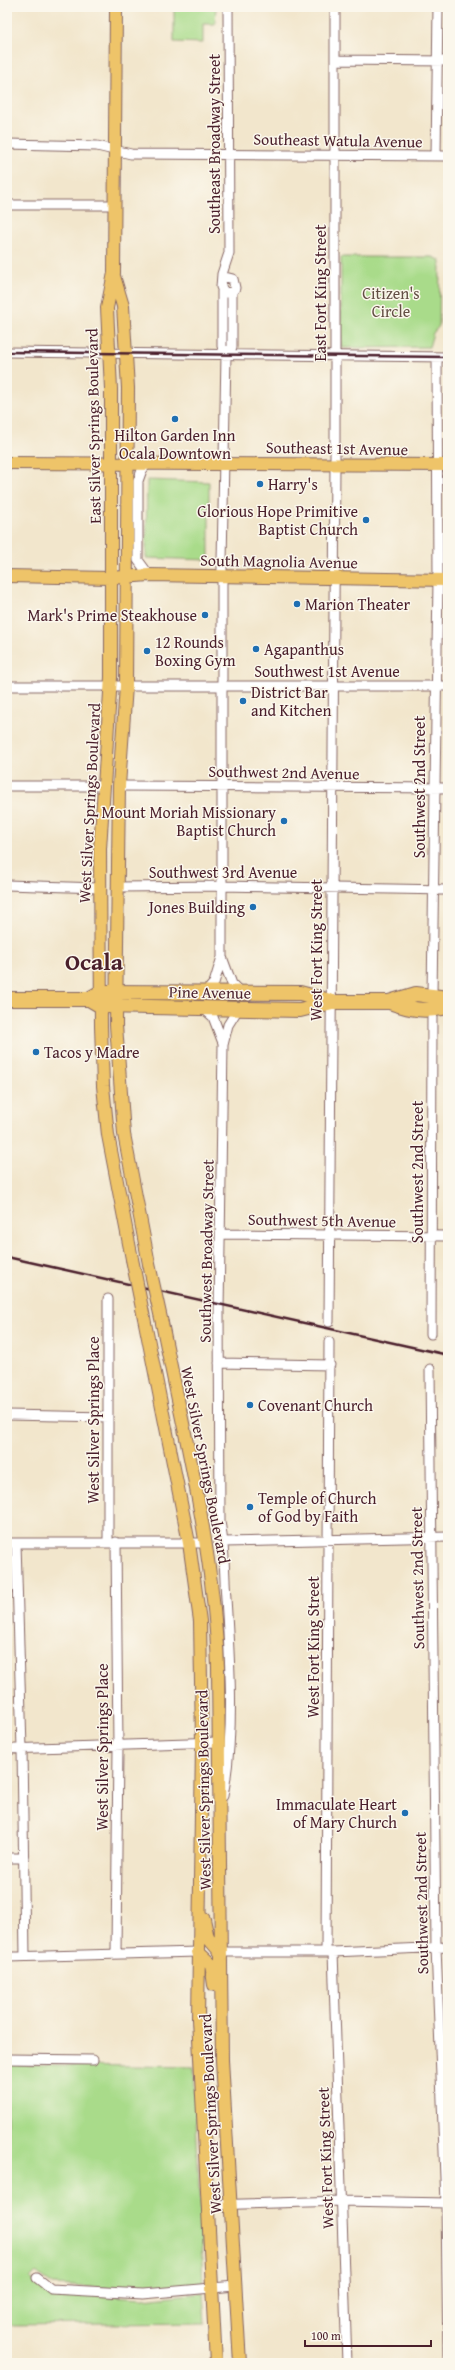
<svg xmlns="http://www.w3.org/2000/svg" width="455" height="2370" font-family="'Gentium Book Plus',serif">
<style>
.green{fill:#a9db8a;stroke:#7a7d5a}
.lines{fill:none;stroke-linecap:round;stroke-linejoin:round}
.minor-casing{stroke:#856563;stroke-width:11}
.major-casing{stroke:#856563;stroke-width:14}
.highway-casing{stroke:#856563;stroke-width:16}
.minor{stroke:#fff;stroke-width:9}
.major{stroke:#eec469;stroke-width:12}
.highway{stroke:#eec469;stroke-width:14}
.rail{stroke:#4a1f2b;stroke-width:2.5}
.major-bridge-casing{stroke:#856563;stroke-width:14;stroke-linecap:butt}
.major-bridge{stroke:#eec469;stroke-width:12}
.poi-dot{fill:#1f6fb2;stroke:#fbf7ec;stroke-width:1.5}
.labels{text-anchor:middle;stroke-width:3;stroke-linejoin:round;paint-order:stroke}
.street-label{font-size:16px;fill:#4a1f2b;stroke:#fbf7ec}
.park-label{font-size:16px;fill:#624e43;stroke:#fbf7ec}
.poi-label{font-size:16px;fill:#4a1f2b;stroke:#fbf7ec;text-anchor:start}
.town-label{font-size:24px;font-weight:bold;fill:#4a1f2b;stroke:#fbf7ec}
</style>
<rect width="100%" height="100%" fill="#fbf7ec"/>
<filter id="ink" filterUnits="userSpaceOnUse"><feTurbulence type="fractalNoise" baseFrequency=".025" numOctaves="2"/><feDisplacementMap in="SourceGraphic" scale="8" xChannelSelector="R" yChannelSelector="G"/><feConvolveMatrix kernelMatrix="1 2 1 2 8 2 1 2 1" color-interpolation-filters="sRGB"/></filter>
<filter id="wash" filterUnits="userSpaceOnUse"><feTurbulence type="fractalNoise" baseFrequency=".012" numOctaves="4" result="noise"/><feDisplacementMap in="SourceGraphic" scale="16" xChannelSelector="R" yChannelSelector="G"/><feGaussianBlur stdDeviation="0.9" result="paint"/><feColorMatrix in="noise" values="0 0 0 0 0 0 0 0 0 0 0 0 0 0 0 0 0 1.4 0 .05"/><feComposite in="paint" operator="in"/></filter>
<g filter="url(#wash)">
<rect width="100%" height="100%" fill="#f2e6cc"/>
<path class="green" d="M174 7H216L215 24H203V43L174 42Z
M341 257H432L440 260 439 326 433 333 429 347 341 348Z
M147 480 209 482V560L146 558Z
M7 2064 194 2067 203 2285 143 2290 53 2285 36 2273 30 2279 50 2293 143 2299 203 2293 205 2323 7 2325Z"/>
</g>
<g filter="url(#ink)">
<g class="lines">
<g class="minor-casing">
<path id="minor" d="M335 60 448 61
M7 144 97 146 131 154 448 156
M436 156 438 7
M7 205H114
M222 280 225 277 233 279 235 288 232 292 225 293 221 287 222 274 229 253 228 7
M7 352 448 357
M226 355 232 347V292
M149 575 138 560V481L142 470 149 462
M7 686H448
M7 786H103
M119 786 448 788
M7 885 99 888
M118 887 222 886 448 890
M222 957 232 984 241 993
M206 992 214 983 222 957V561L226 355 222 346V291
M432 994 438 580 437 357
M204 1009 213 1017 223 1043
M221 1234 448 1236
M329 1322 335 464V7
M431 1334 432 1010
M219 1363 330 1365
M430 1369 436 1947 446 2203 448 2363
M7 1415 108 1417
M108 1542V1299
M116 1542 118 1747 116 1953
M224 1542 448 1537
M7 1543H206
M16 1543 22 1749 25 1956
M7 1749 218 1742
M223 1796C235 1731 230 1663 226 1598 224 1572 225 1547 220 1522L219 1310 223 1045 228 1025 238 1009
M7 1858H24
M220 1952H333L448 1947
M326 1952 329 1342
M333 1952 347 2363
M7 1957 198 1952
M7 2059 93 2060
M207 2205 342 2201 448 2203
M37 2278 51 2289 143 2294 235 2286"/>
</g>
<g class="major-casing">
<path id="major" d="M116 7 114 273 107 308 111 389V677L100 849 101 1026 103 1086 108 1135 132 1259
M114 276 123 306 128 388 126 686 119 786 116 1025 124 1134 149 1264
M7 463 448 465
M7 576 110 578 149 575 210 576 448 580
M144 1318 189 1543 200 1621 202 1744 198 2019 216 2363
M162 1323C185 1437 214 1551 218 1667L222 2060 240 2363
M204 1919 208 1938 220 1952
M198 1952 211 1964 214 1985"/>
</g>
<g class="highway-casing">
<path id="highway" d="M7 999H89L101 992 300 993 330 1001
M89 999 101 1006 300 1010 332 1002H389L416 994 448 998
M389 1002C412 1010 424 1012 448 1007"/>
</g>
<use href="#minor" class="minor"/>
<use href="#major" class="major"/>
<use href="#highway" class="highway"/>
<path class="rail" d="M7 352 448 357
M7 1257 448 1355"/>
<g class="major-bridge-casing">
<path id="major-bridge" d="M132 1259 144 1318
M149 1264 162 1323"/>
</g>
<use href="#major-bridge" class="major-bridge"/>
</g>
</g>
<g class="poi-dot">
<circle cx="175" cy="419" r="4"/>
<circle cx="260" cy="484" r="4"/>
<circle cx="366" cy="520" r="4"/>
<circle cx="297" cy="604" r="4"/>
<circle cx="205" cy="615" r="4"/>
<circle cx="256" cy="649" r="4"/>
<circle cx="147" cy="651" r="4"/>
<circle cx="243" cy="701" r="4"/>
<circle cx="284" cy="821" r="4"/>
<circle cx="253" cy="907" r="4"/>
<circle cx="36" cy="1052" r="4"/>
<circle cx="250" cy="1405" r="4"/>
<circle cx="250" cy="1507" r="4"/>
<circle cx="405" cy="1813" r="4"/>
</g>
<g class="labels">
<g class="street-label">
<text transform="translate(338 140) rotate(1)" y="6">Southeast Watula Avenue</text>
<text transform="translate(214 144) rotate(-90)" y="6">Southeast Broadway Street</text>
<text transform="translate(320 293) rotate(-90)" y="6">East Fort King Street</text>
<text transform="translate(93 426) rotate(-91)" y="6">East Silver Springs Boulevard</text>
<text transform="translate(337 448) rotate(1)" y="6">Southeast 1st Avenue</text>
<text transform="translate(279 561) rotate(1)" y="6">South Magnolia Avenue</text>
<text x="327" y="677">Southwest 1st Avenue</text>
<text transform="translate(284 772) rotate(1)" y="6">Southwest 2nd Avenue</text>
<text transform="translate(419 787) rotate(-90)" y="6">Southwest 2nd Street</text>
<text transform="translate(89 803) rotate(-87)" y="6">West Silver Springs Boulevard</text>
<text x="223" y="878">Southwest 3rd Avenue</text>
<text transform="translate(316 950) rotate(-90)" y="6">West Fort King Street</text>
<text transform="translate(210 992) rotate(1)" y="6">Pine Avenue</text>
<text transform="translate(417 1172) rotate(-90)" y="6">Southwest 2nd Street</text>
<text transform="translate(322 1220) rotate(1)" y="6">Southwest 5th Avenue</text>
<text transform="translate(206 1251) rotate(-89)" y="6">Southwest Broadway Street</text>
<text transform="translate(93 1420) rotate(-90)" y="6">West Silver Springs Place</text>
<text transform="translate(206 1465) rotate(79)" y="6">West Silver Springs Boulevard</text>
<text transform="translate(417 1578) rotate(-91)" y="6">Southwest 2nd Street</text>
<text transform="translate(313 1647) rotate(-90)" y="6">West Fort King Street</text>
<text transform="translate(102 1747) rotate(-90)" y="6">West Silver Springs Place</text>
<text transform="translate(203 1790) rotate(-91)" y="6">West Silver Springs Boulevard</text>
<text transform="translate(421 1903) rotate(-91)" y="6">Southwest 2nd Street</text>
<text transform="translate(210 2114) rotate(-93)" y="6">West Silver Springs Boulevard</text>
<text transform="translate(325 2158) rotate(-92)" y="6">West Fort King Street</text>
</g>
<g class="park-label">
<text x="391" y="299">Citizen's<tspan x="391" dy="18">Circle</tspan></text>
</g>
<g class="poi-label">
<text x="175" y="441" text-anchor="middle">Hilton Garden Inn<tspan x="175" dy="18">Ocala Downtown</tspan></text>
<text x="268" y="490">Harry's</text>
<text x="358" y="517" text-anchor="end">Glorious Hope Primitive<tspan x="358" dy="18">Baptist Church</tspan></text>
<text x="305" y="610">Marion Theater</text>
<text x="197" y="621" text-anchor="end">Mark's Prime Steakhouse</text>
<text x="155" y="648">12 Rounds<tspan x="155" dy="18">Boxing Gym</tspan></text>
<text x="264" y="655">Agapanthus</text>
<text x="251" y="698">District Bar<tspan x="251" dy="18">and Kitchen</tspan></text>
<text x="276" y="818" text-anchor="end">Mount Moriah Missionary<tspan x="276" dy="18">Baptist Church</tspan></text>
<text x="245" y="913" text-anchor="end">Jones Building</text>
<text x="44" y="1058">Tacos y Madre</text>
<text x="258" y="1411">Covenant Church</text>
<text x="258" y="1504">Temple of Church<tspan x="258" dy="18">of God by Faith</tspan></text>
<text x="397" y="1810" text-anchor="end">Immaculate Heart<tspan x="397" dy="18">of Mary Church</tspan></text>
</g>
<g class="town-label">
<text x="94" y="970">Ocala</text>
</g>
</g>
<rect width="455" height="2370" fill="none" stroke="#fbf7ec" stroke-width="24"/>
<path d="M305 2340v6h126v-6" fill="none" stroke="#4a1f2b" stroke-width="2"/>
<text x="311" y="2340" font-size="12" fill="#4a1f2b" stroke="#fbf7ec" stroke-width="3" paint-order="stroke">100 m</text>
</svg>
